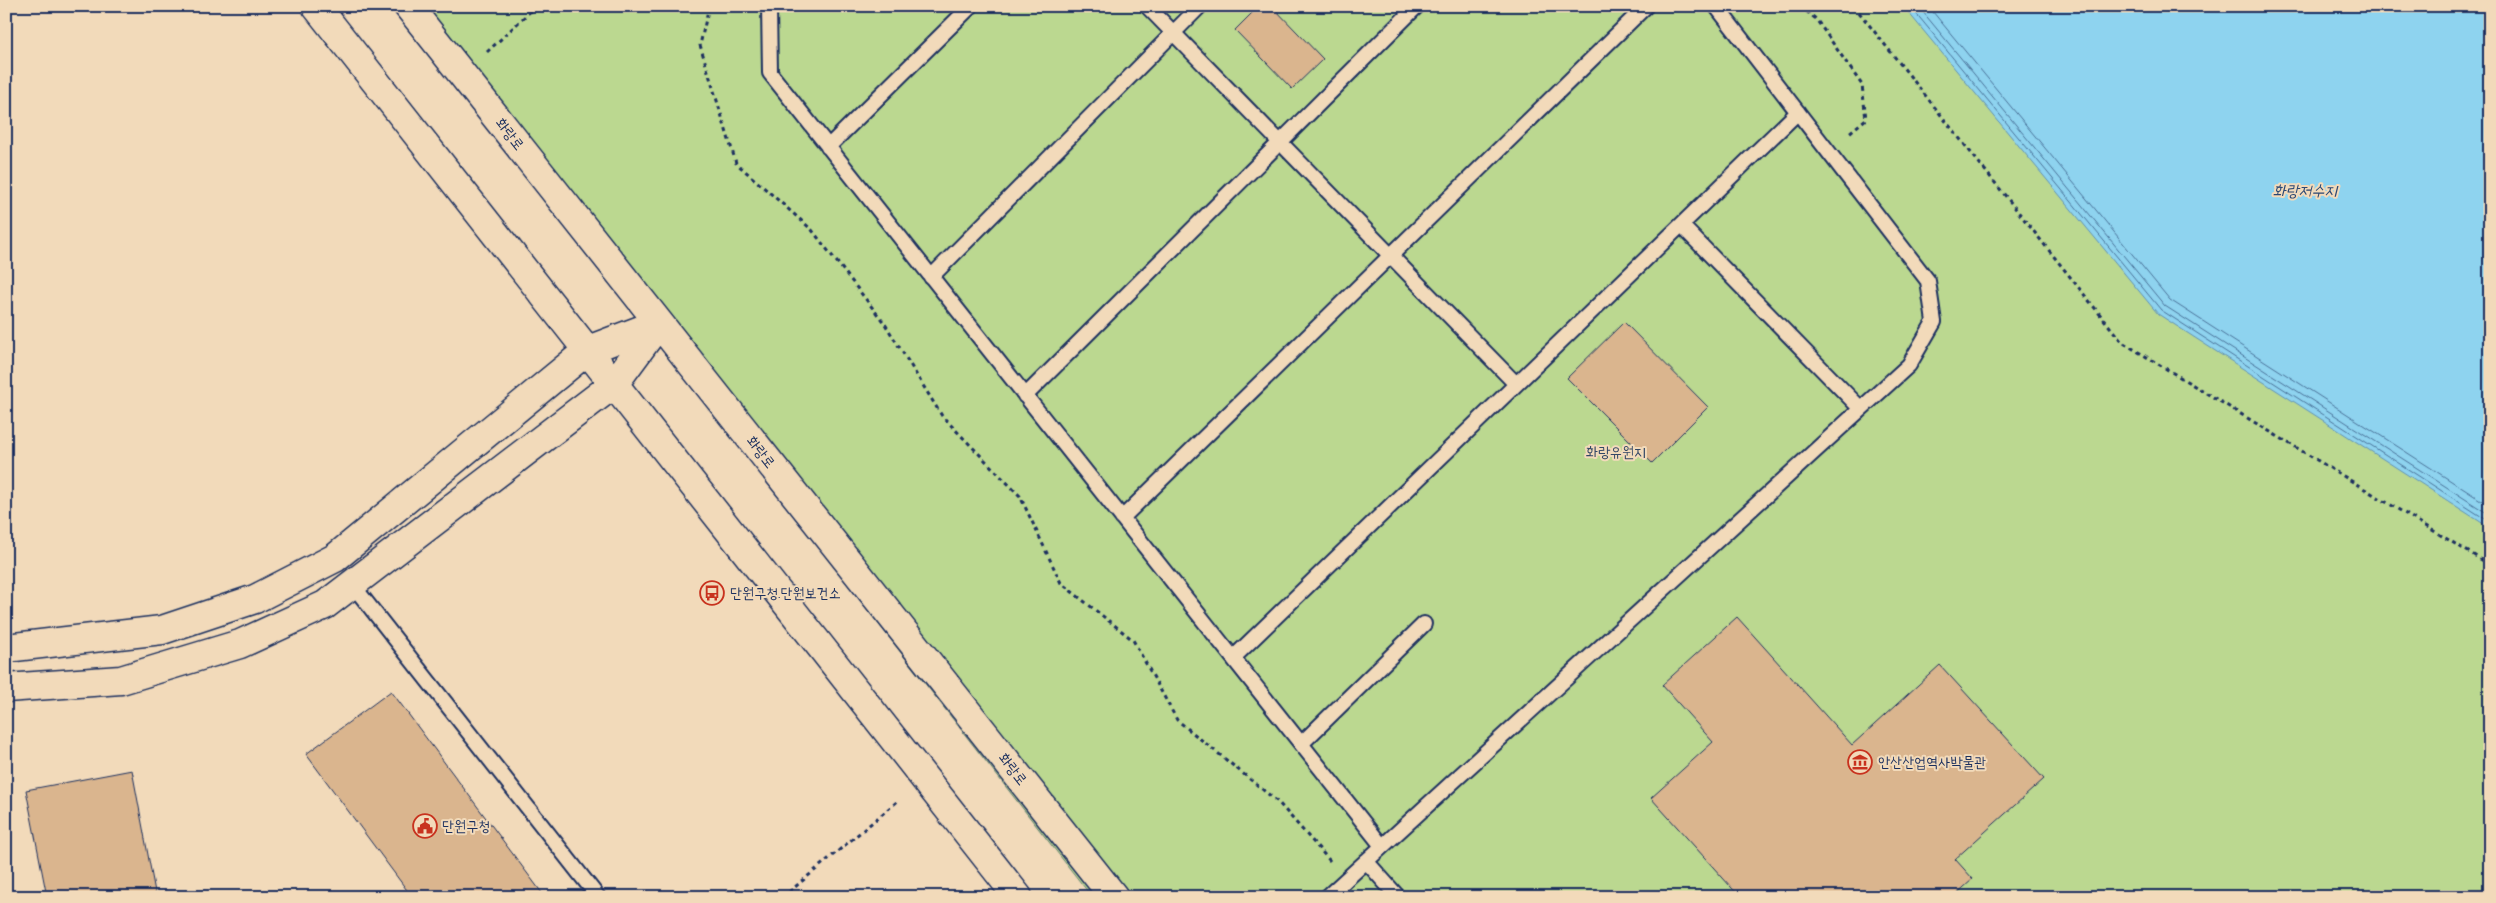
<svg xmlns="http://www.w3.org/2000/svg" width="2496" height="903" font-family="'Architects Daughter','Poor Story',sans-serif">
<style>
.green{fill:#bbd890;stroke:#6b8477}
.water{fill:#8ed3ef;stroke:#6091b5}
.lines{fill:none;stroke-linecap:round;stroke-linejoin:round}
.shore{stroke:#497198;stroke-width:1}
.building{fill:#dab58e;stroke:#1b2f5e}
.lane-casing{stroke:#1b2f5e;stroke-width:18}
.secondary-casing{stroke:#1b2f5e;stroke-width:31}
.path{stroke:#1b2f5e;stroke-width:3;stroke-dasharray:4 4;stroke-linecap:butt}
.lane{stroke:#f2daba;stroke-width:14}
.secondary{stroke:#f2daba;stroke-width:28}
.labels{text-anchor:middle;stroke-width:4;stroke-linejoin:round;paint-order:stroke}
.street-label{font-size:15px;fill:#1b2f5e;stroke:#f2daba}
.park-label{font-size:15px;fill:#334866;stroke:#f2daba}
.poi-label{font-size:15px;fill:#1b2f5e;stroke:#f2daba;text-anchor:start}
.water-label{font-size:16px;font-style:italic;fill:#2c4874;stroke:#f2daba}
</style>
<rect width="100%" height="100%" fill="#f2daba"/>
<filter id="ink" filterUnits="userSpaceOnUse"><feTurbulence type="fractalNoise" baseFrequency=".02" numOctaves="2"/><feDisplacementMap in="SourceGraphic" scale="10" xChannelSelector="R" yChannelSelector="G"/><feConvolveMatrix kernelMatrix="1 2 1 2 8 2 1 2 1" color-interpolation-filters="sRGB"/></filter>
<g filter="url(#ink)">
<path class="green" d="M395 6H2490V897H1092Z"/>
<path class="water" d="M1903 6H2490V528L2158 314Z"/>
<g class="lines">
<path class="shore" d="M1910 6 2161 310 2490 522
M1918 6 2165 306 2490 515
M1928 6 2170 300 2490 506"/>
</g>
<path class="building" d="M1259 6H1272L1323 59 1292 89 1235 30Z
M1624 322 1708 407 1652 463 1567 378Z
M1737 617 1852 745 1940 665 2044 779 1955 859 1973 879 1953 897H1860L1856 893 1852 897H1740L1651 798 1713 742 1662 685Z
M391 691 545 897H412L306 754Z
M132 770 155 892 159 897H47L26 790Z"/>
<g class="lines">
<g class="lane-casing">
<path id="lane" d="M769 6 770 73 1382 846
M1147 6 1516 384
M828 147 971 6
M1681 225 1861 409
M931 277 1200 6
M1025 396 1417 6
M1122 518 1646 6
M352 584 598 897
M1233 658 1798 112
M1301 744 1424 624
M1366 861 1398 897
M1327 897 1909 365 1934 322 1928 281 1716 6"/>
</g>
<g class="secondary-casing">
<path id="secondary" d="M316 6 1018 897
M408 6 1114 897
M6 648 162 630 255 599 335 558 588 350 659 323
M6 688 121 680 240 644 325 605 614 384 659 323"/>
</g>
<path class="path" d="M709 6 700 45 736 163 812 230 885 324 942 416 1020 496 1061 583 1133 640 1177 720 1278 802 1330 861
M1800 6 1816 19 1862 85 1866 119 1848 134
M1854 6 2122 342 2490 565
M487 52 536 6
M783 897 899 800"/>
<use href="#lane" class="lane"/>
<use href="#secondary" class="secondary"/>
</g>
</g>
<defs>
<g id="bus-ring" transform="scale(1.25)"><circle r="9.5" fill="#f2daba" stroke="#c8321e" stroke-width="1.5"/><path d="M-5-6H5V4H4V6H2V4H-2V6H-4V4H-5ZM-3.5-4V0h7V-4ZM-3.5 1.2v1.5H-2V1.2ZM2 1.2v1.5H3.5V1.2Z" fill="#c8321e"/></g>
<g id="museum-ring" transform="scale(1.25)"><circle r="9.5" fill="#f2daba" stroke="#c8321e" stroke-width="1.5"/><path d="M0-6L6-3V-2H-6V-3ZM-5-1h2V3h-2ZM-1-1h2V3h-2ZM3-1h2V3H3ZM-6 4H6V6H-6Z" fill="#c8321e"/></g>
<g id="civic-ring" transform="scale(1.25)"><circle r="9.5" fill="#f2daba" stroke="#c8321e" stroke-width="1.5"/><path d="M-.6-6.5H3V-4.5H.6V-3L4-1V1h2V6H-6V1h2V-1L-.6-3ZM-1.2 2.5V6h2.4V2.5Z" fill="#c8321e"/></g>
</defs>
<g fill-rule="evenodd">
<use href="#bus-ring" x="712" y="593"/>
<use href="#museum-ring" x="1860" y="762"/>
<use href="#civic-ring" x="425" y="826"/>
</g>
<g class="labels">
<g class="street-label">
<text transform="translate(510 134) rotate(52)" y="5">화랑로</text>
<text transform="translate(761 452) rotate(52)" y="5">화랑로</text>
<text transform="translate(1013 769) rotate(52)" y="5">화랑로</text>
</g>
<g class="park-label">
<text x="1616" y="457">화랑유원지</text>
</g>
<g class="poi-label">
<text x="730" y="598">단원구청.단원보건소</text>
<text x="1878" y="767">안산산업역사박물관</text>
<text x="442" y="831">단원구청</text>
</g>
<g class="water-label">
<text x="2305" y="196">화랑저수지</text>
</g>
</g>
<rect width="2496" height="903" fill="none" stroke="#f2daba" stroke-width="25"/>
<rect x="12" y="12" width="2471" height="878" fill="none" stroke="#1b2f5e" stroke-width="2" filter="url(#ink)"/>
</svg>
